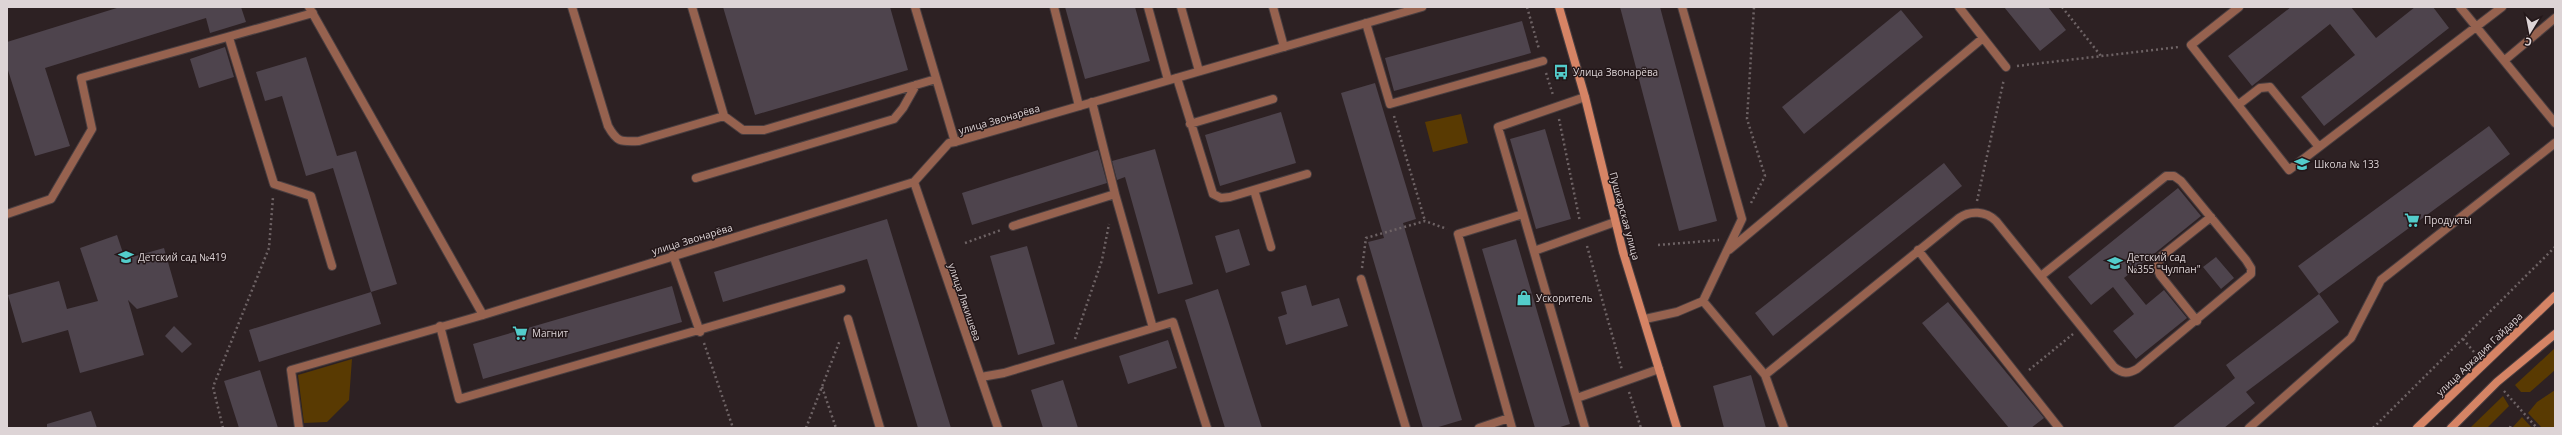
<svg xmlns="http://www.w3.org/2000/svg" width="2562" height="435" font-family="'Open Sans',sans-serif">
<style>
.green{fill:#593a02}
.building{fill:#4e444d}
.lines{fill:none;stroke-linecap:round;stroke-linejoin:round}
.lane-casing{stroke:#493e40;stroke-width:10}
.street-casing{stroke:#493e40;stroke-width:10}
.secondary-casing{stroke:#493e40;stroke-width:10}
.path{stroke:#6e6365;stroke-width:2.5;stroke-dasharray:2 3;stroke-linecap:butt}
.lane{stroke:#96624f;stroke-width:8}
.street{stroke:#96624f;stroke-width:8}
.secondary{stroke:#d68465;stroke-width:8}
.labels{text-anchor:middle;stroke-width:3;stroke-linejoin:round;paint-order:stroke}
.poi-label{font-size:10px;fill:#ddd4d6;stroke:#231719;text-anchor:start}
.street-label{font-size:10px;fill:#ddd4d6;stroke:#231719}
</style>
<rect width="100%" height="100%" fill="#2d2123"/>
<path class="green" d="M1461 114 1468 143 1433 152 1425 122Z
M2555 348V370L2530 392H2521L2515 385Z
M352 359 349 400 327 422 304 423 298 375Z
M2555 390V428H2542L2528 413 2537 402Z
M2503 396 2509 406 2487 428H2470Z
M2522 417 2532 428H2512Z"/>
<path class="building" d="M120 7H241L246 22 210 33 206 18 45 68 70 146 35 156 7 67V42Z
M723 7H890L908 70 755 115Z
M1065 7H1135L1150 61 1085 79Z
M1620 7H1660L1717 221 1679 231Z
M2004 7H2048L2066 30 2040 51Z
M2291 7H2351L2376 38 2415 7H2433L2449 28 2324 126 2301 97 2355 55 2330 24 2252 86 2228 56Z
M1901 10 1923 37 1804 134 1782 107Z
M1522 21 1531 53 1394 91 1385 58Z
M225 47 234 77 199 88 190 59Z
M306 57 337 156 356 151 397 284 371 292 333 168 306 176 282 96 265 101 256 72Z
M1375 83 1416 219 1403 223 1462 420 1435 428H1423L1368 242 1384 238 1341 93Z
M1281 112 1296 163 1220 186 1205 135Z
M2489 126 2510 154 2319 294 2298 266Z
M1545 129 1571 219 1536 229 1510 139Z
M1155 149 1193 284 1158 294 1125 177 1117 180 1112 161Z
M1098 150 1107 183 972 225 962 193Z
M1944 163 1962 186 1773 336 1755 313Z
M2178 188 2201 216 2124 278 2146 305 2164 290 2187 318 2136 359 2113 331 2134 314 2113 287 2091 305 2068 277Z
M887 219 951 428H918L867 259 723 302 714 272Z
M1239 229 1250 265 1226 273 1215 236Z
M117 235 125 259 164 248 178 297 137 309 128 300 144 355 80 373 68 330 22 343 8 295 59 281 67 309 98 301 80 248Z
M1516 239 1570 424 1557 428H1535L1482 249Z
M1027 246 1055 344 1018 355 990 256Z
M2216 257 2234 278 2221 289 2203 267Z
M1306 285 1312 306 1339 298 1348 326 1286 345 1278 317 1287 314 1281 292Z
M672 286 682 322 483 379 473 344Z
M1218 289 1262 428H1225L1185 300Z
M371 292 381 324 259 362 249 330Z
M2319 294 2339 322 2246 392 2255 403 2224 428H2172L2235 378 2226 365Z
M1948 302 2044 418 2031 428H2009L1922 323Z
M174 326 192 344 182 353 165 336Z
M1168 340 1177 368 1128 384 1119 356Z
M260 370 278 428H239L224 381Z
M1751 375 1766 428H1724L1713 386Z
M1063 380 1078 428H1043L1031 390Z
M91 411 97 428H47V424Z"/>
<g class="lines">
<g class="lane-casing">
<path id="lane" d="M572 7 608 126C617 142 620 142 639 141L724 116
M692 7 724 116 743 130H764L936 79
M915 7 955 142
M1054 7 1079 106
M1148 7 1168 80
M1181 7 1199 71
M1273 7 1284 47
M1959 7 2006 67
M2239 7 2191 45 2289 170 2502 7
M2460 7 2555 123
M1366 23 1390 104 1543 61
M229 38 274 184 311 196 332 266
M2505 60 2555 18
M1177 78 1213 194 1221 198 1230 197 1307 174
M1585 97 1498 127 1585 428
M2238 105 2260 88 2270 87 2319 147
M1190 124 1273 99
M696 178 894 119 903 108 916 85
M1254 190 1271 247
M1115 194 1153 328
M1013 226 1115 194 1092 102
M1729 250 1983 38
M1918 250 2059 428
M1534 251 1615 222
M673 255 700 332
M1361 279 1406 428
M1703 301 1765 375 1959 218C1970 210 1986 211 1996 221L2114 367C2123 374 2128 374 2137 369L2251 274V268L2246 260 2181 181 2174 176H2166L2041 276
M848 319 880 428
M1645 319 1677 312 1703 301 1742 219 1682 7
M2197 321 2160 275C2156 267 2157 264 2162 256L2211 217
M440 326 459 399 841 289
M1765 375 1784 428
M981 377 1004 373 1173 322 1207 428
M1577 398 1659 369
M1479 428 1509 418
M1512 428 1458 234 1523 214
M2249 428 2351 338 2381 280 2555 143"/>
</g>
<g class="street-casing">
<path id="street" d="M309 7 483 315
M914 182 998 428
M7 214 51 199 92 129 81 78 313 13
M299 428 291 370 483 315 914 182 949 143 955 142 1422 7"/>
</g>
<g class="secondary-casing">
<path id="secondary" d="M1559 7 1585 97 1623 252 1677 428
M2417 428 2555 296
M2451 428 2497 382 2555 334"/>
</g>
<path class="path" d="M1527 7 1539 49
M2062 7 2101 56
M2017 66 2179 47
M1546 73 1553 95
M1394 116 1425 221
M1559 119 1580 222
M1977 201 2004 79
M1751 203 1765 176 1747 119 1754 7
M965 243 1001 230
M1658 245 1719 240
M1587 246 1622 370
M1362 268 1366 238 1425 221 1447 229
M1075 339 1102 260 1109 224
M2463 339 2474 352
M704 343 733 428
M2029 370 2073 334
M822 387 836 428
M2504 391 2537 428
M1629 392 1641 428
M223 428 213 387 269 248 273 197
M806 428 840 340
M2373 428 2555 247
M2510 428 2511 423"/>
<use href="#lane" class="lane"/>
<use href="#street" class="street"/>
<use href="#secondary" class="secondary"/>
</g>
<defs>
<g id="bus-bare" transform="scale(1.2)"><path d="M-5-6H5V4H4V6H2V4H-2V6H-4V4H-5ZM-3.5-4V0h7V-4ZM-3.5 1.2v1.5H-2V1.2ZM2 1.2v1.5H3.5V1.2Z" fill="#53cdcb" stroke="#231719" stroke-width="2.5" paint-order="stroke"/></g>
<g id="school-bare" transform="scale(1.2)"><path d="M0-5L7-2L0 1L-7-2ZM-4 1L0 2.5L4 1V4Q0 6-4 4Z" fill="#53cdcb" stroke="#231719" stroke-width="2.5" paint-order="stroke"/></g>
<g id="supermarket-bare" transform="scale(1.2)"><path d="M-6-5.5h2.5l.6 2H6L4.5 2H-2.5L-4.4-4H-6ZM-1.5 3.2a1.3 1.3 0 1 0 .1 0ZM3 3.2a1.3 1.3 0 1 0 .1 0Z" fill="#53cdcb" stroke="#231719" stroke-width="2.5" paint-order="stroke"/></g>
<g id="shop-bare" transform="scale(1.2)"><path d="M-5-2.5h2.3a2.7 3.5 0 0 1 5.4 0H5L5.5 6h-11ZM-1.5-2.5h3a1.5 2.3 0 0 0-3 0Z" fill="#53cdcb" stroke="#231719" stroke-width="2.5" paint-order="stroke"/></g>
</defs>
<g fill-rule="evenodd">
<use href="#bus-bare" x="1561" y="72"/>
<use href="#school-bare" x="2302" y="164"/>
<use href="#supermarket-bare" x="2412" y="220"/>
<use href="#school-bare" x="126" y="257"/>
<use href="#school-bare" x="2115" y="263"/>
<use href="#shop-bare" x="1524" y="298"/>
<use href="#supermarket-bare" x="520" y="333"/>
</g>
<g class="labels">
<g class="poi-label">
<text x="1573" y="76">Улица Звонарёва</text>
<text x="2314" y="168">Школа № 133</text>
<text x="2424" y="224">Продукты</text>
<text x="138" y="261">Детский сад №419</text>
<text x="2127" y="261">Детский сад<tspan x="2127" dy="12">№355 "Чулпан"</tspan></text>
<text x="1536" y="302">Ускоритель</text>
<text x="532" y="337">Магнит</text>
</g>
<g class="street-label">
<text transform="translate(999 119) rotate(-16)" y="4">улица Звонарёва</text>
<text transform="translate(1625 216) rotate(75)" y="4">Пушкарская улица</text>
<text transform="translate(692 239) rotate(-17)" y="4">улица Звонарёва</text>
<text transform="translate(965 302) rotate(71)" y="4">улица Лякишева</text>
<text transform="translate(2479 354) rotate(-44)" y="4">улица Аркадия Гайдара</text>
</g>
</g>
<rect width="2562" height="435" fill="none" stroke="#ddd4d6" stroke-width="16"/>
<g transform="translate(2530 32) rotate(190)" stroke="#231719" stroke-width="3" paint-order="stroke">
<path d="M0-3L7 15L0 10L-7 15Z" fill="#ddd4d6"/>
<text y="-6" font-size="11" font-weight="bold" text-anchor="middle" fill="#ddd4d6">С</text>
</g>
</svg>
